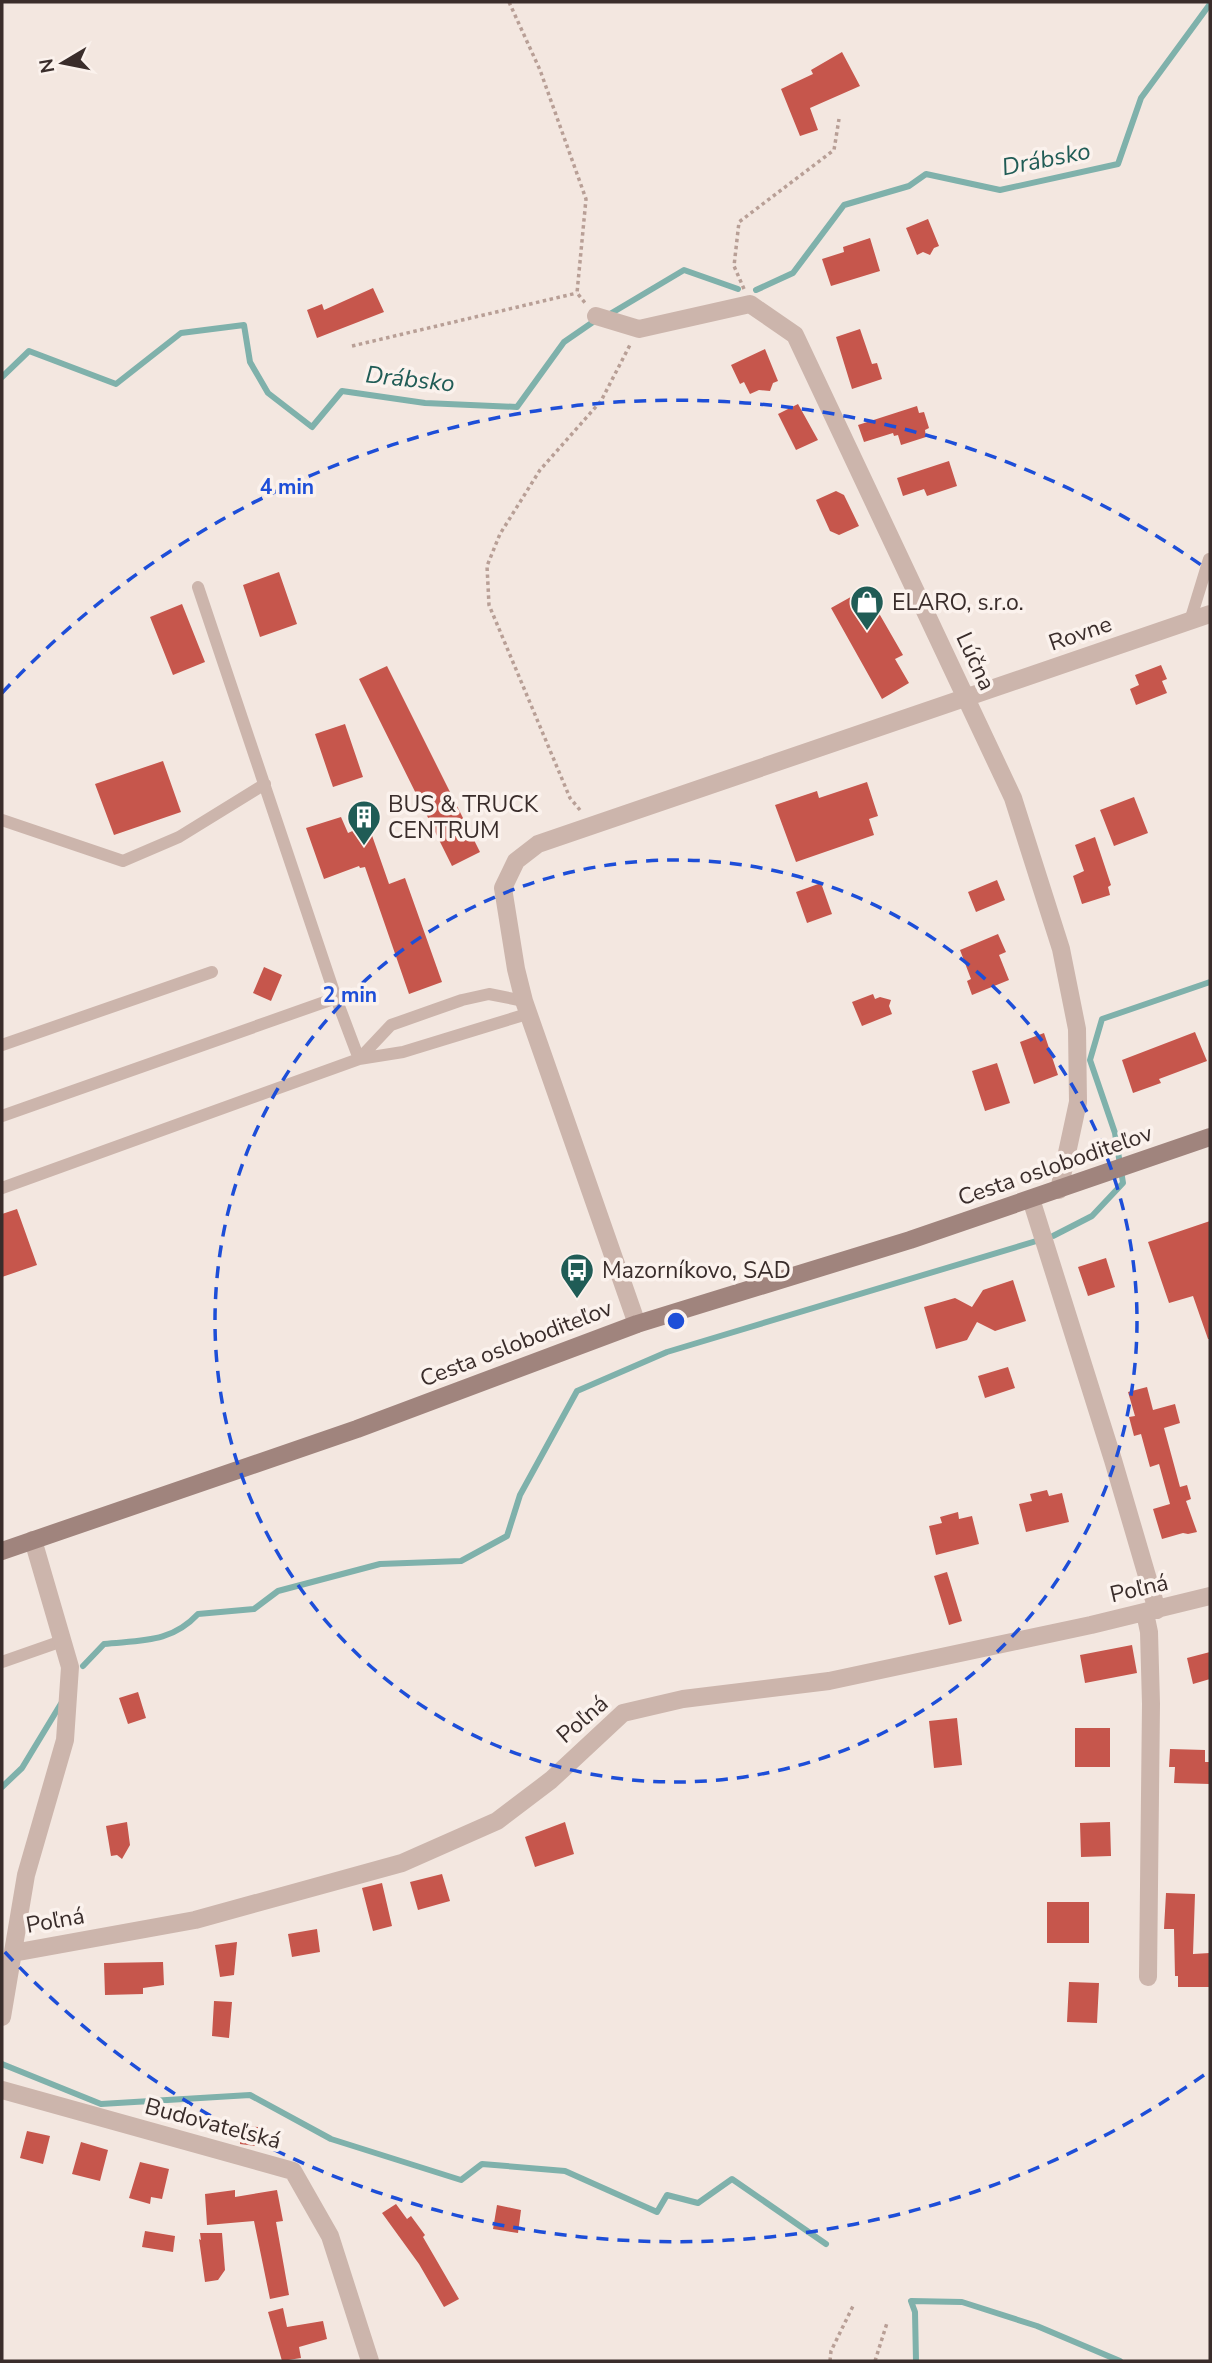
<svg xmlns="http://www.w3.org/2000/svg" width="1212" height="2363" font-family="'Nunito Sans',sans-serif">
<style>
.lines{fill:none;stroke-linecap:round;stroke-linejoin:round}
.stream{stroke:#7fb1ab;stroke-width:6}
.building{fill:#c6564c}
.path{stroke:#b89f96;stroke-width:3.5;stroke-dasharray:3.5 3.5;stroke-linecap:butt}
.lane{stroke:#ccb5ac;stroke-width:12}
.street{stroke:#ccb5ac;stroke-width:18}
.secondary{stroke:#a0847d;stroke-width:18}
.ring{fill:none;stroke:#1d4ed8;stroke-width:3.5;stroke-dasharray:12 9}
.labels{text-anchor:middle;stroke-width:7;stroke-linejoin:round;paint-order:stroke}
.poi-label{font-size:23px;fill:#3a2d2b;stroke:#fbf2ed;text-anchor:start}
.street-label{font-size:23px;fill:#3a2d2b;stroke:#fbf2ed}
.water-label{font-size:24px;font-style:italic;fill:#205c56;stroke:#fbf2ed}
.centre{fill:#1d4ed8;stroke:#fbf2ed;stroke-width:3.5}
.ring-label{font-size:21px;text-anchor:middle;font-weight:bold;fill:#1d4ed8;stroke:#fbf2ed;stroke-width:7;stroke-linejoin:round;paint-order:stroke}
</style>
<rect width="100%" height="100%" fill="#f3e7e0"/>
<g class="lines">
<path class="stream" d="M756 290 793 273 844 205 909 186 926 174 1000 190 1118 164 1141 98 1210 4
M610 314 684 270 738 289
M2 377 29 351 116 384 181 333 244 325 250 362 268 393 312 427 342 391 425 403 517 407 564 342 593 322
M83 1666 104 1644C142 1640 171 1643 198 1614L254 1609 278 1591 380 1564 461 1561 507 1536 520 1495 577 1391 667 1352 1053 1236 1092 1216 1123 1183 1115 1133 1090 1060 1102 1019 1210 982
M2 1787 22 1768 62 1702
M2 2064 101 2104 250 2095 331 2139 461 2180 482 2164 565 2171 657 2212 667 2195 698 2203 732 2179 826 2244
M916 2361 915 2312 911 2301 962 2302 1037 2326 1120 2361"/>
</g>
<path class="building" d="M842 52 860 86 810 108 818 130 800 136 781 89 813 74 811 70Z
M928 219 939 246 934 248 930 255 923 252 917 255 906 228Z
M870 238 880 271 831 286 822 259 844 252 843 247Z
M373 288 384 312 317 338 307 310 322 304 324 310Z
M860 329 872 364 877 363 882 379 852 389 836 337Z
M765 349 778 381 773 383 770 391 759 390 750 394 744 382 740 384 731 365Z
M798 404 818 440 796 450 778 414Z
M917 406 919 413 924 412 929 428 925 430 926 437 901 445 898 435 894 436 893 433 864 442 858 425Z
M949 461 957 486 927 496 924 489 903 496 897 478Z
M836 491 844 495 859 526 839 535 830 531 816 500Z
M279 572 297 624 260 637 243 585Z
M865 589 903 655 895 659 909 683 882 699 831 608Z
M182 604 205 662 173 675 150 617Z
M1161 665 1167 679 1162 681 1167 693 1136 705 1130 689 1139 685 1135 675Z
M387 666 480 852 452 866 359 679Z
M345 724 363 777 333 787 315 734Z
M163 761 181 812 114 835 95 784Z
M867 782 878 816 869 819 874 835 796 862 775 805 817 791 819 798Z
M1134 797 1148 833 1114 846 1100 810Z
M341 817 348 833 368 824 389 884 405 878 442 982 409 994 365 867 360 868 359 866 324 879 306 828Z
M1095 837 1111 885 1108 887 1110 895 1082 904 1073 876 1084 871 1075 845Z
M997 880 1005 900 976 912 968 892Z
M821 883 832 914 807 923 796 892Z
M998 934 1006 952 999 955 1009 980 972 995 967 981 971 979 960 950Z
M264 967 282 975 271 1001 253 993Z
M873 994 875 999 880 997 891 1000 889 1006 892 1014 862 1026 852 1002Z
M1195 1032 1207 1061 1159 1079 1161 1083 1133 1093 1122 1060Z
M1044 1033 1058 1075 1034 1084 1020 1042Z
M997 1063 1010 1103 985 1111 972 1071Z
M17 1209 37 1265 2 1277V1214Z
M1210 1221V1339H1208L1193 1296 1169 1303 1148 1242Z
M1106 1258 1115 1287 1088 1296 1078 1267Z
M1013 1280 1026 1321 995 1331 977 1322 967 1340 936 1349 924 1307 955 1298 972 1307 983 1290Z
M1008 1367 1015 1388 985 1398 978 1376Z
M1147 1387 1153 1410 1175 1404 1180 1423 1164 1428 1180 1487 1187 1485 1191 1499 1186 1501 1197 1532 1188 1534 1183 1533 1162 1539 1153 1509 1170 1504 1159 1464 1150 1467 1141 1434 1134 1436 1129 1417 1135 1416 1128 1392Z
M1047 1490 1049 1496 1062 1493 1069 1522 1026 1532 1019 1504 1032 1501 1030 1494Z
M958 1512 959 1519 972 1516 979 1544 936 1555 929 1526 942 1523 940 1517Z
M947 1572 962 1621 949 1625 934 1576Z
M1132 1645 1137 1673 1085 1683 1080 1655Z
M1210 1652V1679L1193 1684 1187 1658Z
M138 1692 146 1718 128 1724 119 1698Z
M957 1718 962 1765 934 1768 929 1721Z
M1075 1728H1110V1767H1075Z
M1170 1749 1205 1750V1762H1210V1784L1174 1783 1175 1767H1169Z
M127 1822 130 1845 122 1859 117 1855 111 1856 106 1826Z
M565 1822 574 1854 535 1867 525 1837Z
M1110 1822 1111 1856 1081 1857 1080 1823Z
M442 1874 450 1901 418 1910 410 1882Z
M382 1883 392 1926 373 1931 362 1888Z
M1166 1893 1195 1894 1193 1954 1210 1953V1987H1178V1976H1175L1174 1929H1164Z
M1047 1902H1089V1943H1047Z
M317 1929 320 1952 292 1957 288 1934Z
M237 1942 234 1975 220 1977 215 1945Z
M163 1962 164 1985 143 1988V1994L105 1995 104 1963Z
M1069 1982 1099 1983 1097 2023 1067 2022Z
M214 2001 232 2002 229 2038 212 2036Z
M240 2126 258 2127 257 2146 240 2144Z
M27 2131 50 2136 43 2164 20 2158Z
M81 2142 108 2150 100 2181 72 2174Z
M140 2162 169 2169 162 2199 151 2197 150 2204 129 2198Z
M235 2190V2197L277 2190 283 2221 276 2222 289 2295 270 2299 254 2221 207 2225 205 2194Z
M396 2204 407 2219 411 2216 425 2235 423 2237 459 2299 444 2307 419 2264 382 2213Z
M497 2205 521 2210 518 2233 493 2229Z
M145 2231 175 2236 173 2252 142 2247Z
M200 2233H222L225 2270 218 2280 205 2282 199 2239 201 2240Z
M283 2308 287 2327 323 2321 327 2339 299 2347 301 2358 282 2361 268 2312Z"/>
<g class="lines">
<path class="path" d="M509 2 540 70 586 199 577 293 586 304
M744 289 734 266 739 222 834 150 839 119
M352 346 577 293
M580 810 570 798 489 605 487 566 500 534 540 470 601 401 631 343
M830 2361 831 2351 854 2304
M875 2361 887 2323"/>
<path class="lane" d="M198 587 336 998
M1190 621 1209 559
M2 820 123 861 179 837 265 784
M2 1045 212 972
M2 1116 336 998 359 1059 391 1025 462 1000 489 994 524 1001
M2 1188 359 1059 403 1052 527 1014
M2 1662 62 1641"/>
<path class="street" d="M596 316 639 329 750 304 795 335 1013 798 1061 949 1077 1029 1078 1102 1059 1190
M1031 1199 1113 1460 1157 1610
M637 1324 524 1001 516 969 503 888 516 861 538 844 1210 614
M1145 1613 1149 1632 1151 1704 1148 1977
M13 1953 195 1920 402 1863 497 1821 551 1780 623 1713 683 1699 829 1681 1091 1625 1210 1596
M2 2017 26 1875 65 1740 70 1667 33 1540
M2 2090 293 2171 330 2236 370 2361"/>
<path class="secondary" d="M2 1551 357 1429 637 1324 910 1240 1210 1137"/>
</g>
<g class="ring">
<circle cx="676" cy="1321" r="461"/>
<path d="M1204 2075A921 921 0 0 1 2 1949M2 693A921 921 0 0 1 1204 567"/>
</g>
<defs>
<g id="shop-pin" transform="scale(1.75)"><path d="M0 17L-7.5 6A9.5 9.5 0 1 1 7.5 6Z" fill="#205c56" stroke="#fbf2ed"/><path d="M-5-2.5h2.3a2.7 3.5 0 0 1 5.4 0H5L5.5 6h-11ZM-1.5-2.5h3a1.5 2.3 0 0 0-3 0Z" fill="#fff"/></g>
<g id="building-pin" transform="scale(1.75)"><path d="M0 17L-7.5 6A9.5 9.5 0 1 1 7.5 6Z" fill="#205c56" stroke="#fbf2ed"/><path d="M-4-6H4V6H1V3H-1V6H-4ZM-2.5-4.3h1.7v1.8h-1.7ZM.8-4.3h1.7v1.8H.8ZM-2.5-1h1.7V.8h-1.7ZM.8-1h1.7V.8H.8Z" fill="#fff"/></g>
<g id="bus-pin" transform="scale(1.75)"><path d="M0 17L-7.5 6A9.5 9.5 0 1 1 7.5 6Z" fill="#205c56" stroke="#fbf2ed"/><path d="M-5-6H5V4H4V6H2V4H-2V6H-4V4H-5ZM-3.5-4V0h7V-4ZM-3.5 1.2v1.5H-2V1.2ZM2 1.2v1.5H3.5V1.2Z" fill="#fff"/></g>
</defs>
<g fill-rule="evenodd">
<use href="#shop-pin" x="867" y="602"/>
<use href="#building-pin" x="364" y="817"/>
<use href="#bus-pin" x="577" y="1270"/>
</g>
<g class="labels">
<g class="poi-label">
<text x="892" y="610">ELARO, s.r.o.</text>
<text x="388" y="812">BUS &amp; TRUCK<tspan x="388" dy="26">CENTRUM</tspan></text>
<text x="602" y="1278">Mazorníkovo, SAD</text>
</g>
<g class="street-label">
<text transform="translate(1080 633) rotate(-19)" y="8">Rovne</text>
<text transform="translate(976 661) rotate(65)" y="8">Lúčna</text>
<text transform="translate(1055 1165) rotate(-19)" y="8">Cesta osloboditeľov</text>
<text transform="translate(516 1343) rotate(-21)" y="8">Cesta osloboditeľov</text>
<text transform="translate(1139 1588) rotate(-13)" y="8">Poľná</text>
<text transform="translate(582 1719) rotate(-41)" y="8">Poľná</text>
<text transform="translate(55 1920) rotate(-10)" y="8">Poľná</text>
<text transform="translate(213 2123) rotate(15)" y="8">Budovateľská</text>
</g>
<g class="water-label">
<text transform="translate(1046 159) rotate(-11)" y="8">Drábsko</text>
<text transform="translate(410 379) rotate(6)" y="8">Drábsko</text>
</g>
</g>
<circle cx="676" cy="1321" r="10" class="centre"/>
<g class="ring-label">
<text x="287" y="494">4 min</text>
<text x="350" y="1002">2 min</text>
</g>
<rect width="1212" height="2363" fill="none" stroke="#3a2d2b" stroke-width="7"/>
<g transform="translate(63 63) rotate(260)" stroke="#fbf2ed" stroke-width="5" paint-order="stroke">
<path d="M0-5L12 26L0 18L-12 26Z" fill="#3a2d2b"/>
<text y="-10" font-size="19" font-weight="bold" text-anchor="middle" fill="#3a2d2b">N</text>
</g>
</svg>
